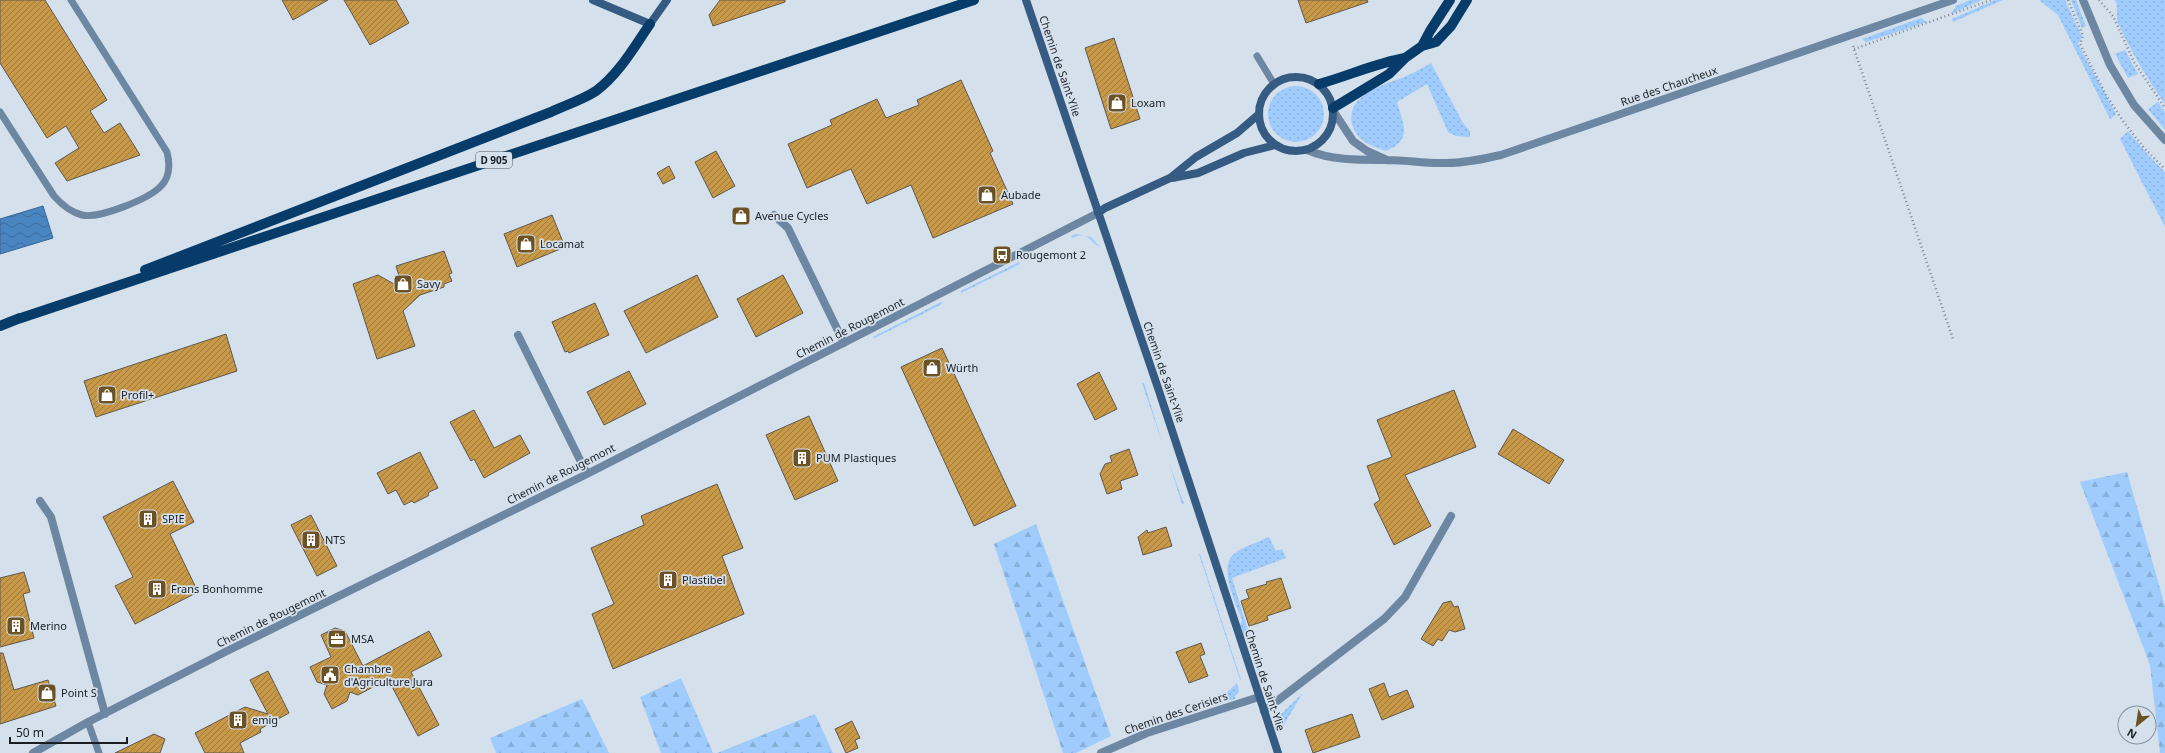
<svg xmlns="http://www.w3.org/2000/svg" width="2165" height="753" font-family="'Noto Sans',sans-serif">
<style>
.grass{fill:url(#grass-dots)}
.forest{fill:url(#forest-firs)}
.water{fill:url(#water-waves);stroke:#3b6692}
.building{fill:url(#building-hatch);stroke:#60584c}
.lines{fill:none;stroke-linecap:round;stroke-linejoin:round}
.path{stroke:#7d858e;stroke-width:2.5;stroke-dasharray:1 3;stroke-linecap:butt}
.lane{stroke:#6d86a1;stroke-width:7}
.street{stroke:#6d86a1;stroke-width:8}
.secondary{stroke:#365b82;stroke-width:8}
.primary{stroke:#073c6a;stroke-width:10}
.labels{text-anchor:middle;stroke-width:3.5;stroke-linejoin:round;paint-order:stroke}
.shield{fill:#d4e0ec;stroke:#52585f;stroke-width:1}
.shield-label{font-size:10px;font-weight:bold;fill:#1a1e23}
.street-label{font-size:11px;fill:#1a1e23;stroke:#d4e0ec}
.poi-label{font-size:11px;fill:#1a1e23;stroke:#d4e0ec;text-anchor:start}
</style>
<defs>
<pattern id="grass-dots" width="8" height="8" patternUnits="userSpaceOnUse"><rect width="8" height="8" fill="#9fccfc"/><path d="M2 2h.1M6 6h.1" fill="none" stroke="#88afd8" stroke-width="1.8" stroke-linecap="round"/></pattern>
<pattern id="forest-firs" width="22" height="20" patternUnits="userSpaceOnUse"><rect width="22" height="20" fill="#9fccfc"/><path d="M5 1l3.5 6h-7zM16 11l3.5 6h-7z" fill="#88afd8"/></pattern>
<pattern id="water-waves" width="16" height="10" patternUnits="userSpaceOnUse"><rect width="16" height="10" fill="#4985c1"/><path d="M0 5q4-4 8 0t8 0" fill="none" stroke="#3c6c9c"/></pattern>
<pattern id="building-hatch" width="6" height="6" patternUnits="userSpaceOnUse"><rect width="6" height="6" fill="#c69848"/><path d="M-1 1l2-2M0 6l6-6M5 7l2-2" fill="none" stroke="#a07b3c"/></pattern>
</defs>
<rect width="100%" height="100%" fill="#d4e0ec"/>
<path class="grass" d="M1970 0H1982L1951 14 1956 6Z
M1995 0H2003L1953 22 1952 19Z
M2039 0H2065L2082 37 2078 44 2116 114 2110 119 2058 15Z
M2071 0H2076L2086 26 2082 28Z
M2115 0H2165V104C2147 78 2131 52 2118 23 2115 15 2119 8 2115 0Z
M1921 18 1927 22 1866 42 1862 39Z
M2125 50 2138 74 2128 78 2115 54Z
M1431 63 1463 123 1470 131V137L1456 136 1448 132 1427 84 1397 102C1403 124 1413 140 1386 151 1371 146 1357 141 1352 124 1345 93 1390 83 1409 75 1417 71 1424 67 1431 63Z
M1268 114a28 28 0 1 1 56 0a28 28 0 1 1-56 0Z
M2158 102 2165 112V130L2148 109Z
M2128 131 2149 156 2165 172V227L2120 139Z
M1076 234 1091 237 1100 247C1090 243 1089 230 1072 238L1071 236Z
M1019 262 1020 264 961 293V291Z
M941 302 942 304 875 338 873 337Z
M1142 383H1144L1163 445Z
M1169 463 1184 504H1182Z
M1269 537 1276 551 1282 549 1286 558 1232 578 1261 673 1259 674 1247 639 1244 637 1240 625 1242 620C1236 604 1217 565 1235 553 1245 546 1258 542 1269 537Z
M1199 554H1200L1241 680H1240Z
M1237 683 1239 692 1235 696V699L1218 704V701Z
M1302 694 1282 728 1280 715Z"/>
<path class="forest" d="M2127 472 2165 606V753H2160L2150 665 2080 482Z
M1036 524 1111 736 1076 753H1063L994 544Z
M681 678 713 753H661L640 697Z
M582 699 609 753H496L490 738Z
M815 714 833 753H717Z"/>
<path class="water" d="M43 206 53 238 0 254V219Z"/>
<path class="building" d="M0 0H45L107 100 90 111 104 133 120 123 140 155 67 181 55 163 79 148 66 126 47 138 0 63Z
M282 0H328L293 20Z
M344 0H396L409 23 370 45Z
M720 0H785V2L713 26 709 15Z
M1298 0H1367L1368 2 1306 23Z
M1114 38 1140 119 1111 129 1085 48Z
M961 80 993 151 990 153 1013 204 933 238 911 185 867 204 851 169 807 188 788 144 832 125 830 120 877 99 886 118 919 105 917 100Z
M716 151 735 186 713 198 695 162Z
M669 166 675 178 663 184 657 173Z
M552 215 565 247 517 267 504 234Z
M444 251 452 273 449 274 452 281 444 284V287L420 295 403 311 415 346 377 359 353 284 378 275 403 289 396 266Z
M697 275 718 317 646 353 624 311Z
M783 275 803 313 756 337 737 299Z
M595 303 609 335 569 353 568 351 565 352 552 322Z
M226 334 237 371 96 417 84 381Z
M942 348 1016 506 974 526 901 367Z
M629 371 646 404 604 425 587 392Z
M1099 372 1117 409 1095 420 1077 384Z
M1454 390 1476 447 1405 475 1431 526 1394 545 1374 504 1380 500 1367 466 1392 457 1377 420Z
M474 410 494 448 520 435 530 453 484 478 474 459 471 461 450 422Z
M809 416 838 481 795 500 766 435Z
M1513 429 1564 460 1549 484 1498 454Z
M1129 449 1138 475 1120 481 1122 489 1107 494 1100 474 1105 464 1112 462 1110 456Z
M420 452 438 488 429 492 428 496 414 503 412 501 404 505 396 490 388 494 377 473Z
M173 481 194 522 170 534 198 592 135 624 115 586 133 577 103 517Z
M717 484 743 548 722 556 744 614 613 669 592 614 614 604 591 548 644 525 641 516Z
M311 515 337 566 317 576 291 525Z
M1166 527 1172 546 1143 555 1138 537 1147 530 1148 533Z
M24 572 30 592 23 594 34 638 0 647V578Z
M1281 578 1291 608 1267 616 1268 620 1249 626 1241 601 1249 598 1246 590 1267 584 1266 582Z
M1451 601 1454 607 1458 606 1465 629 1455 632 1449 630 1442 641 1438 639 1433 646 1421 639 1443 603Z
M335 628 345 631 363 666 429 631 442 656 411 672 439 725 418 736 388 679 358 695 350 692 347 701 332 709 324 694 327 685 317 682 310 667 331 657 321 635Z
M1201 643 1205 654 1200 656 1208 676 1189 683 1176 652Z
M0 653H3L14 690 48 680 56 706 0 724Z
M268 671 289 713 260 729 261 732 240 743 244 753H205L195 733 245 707 268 714 250 680Z
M1384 683 1389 697 1407 690 1414 707 1382 720 1369 689Z
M1352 714 1360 737 1313 753 1305 730Z
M852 721 860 738 855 740 858 748 846 753 835 729Z
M154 734 165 739 160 753H115Z"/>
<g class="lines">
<path class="path" d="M2068 0 2083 36 2080 44 2106 95 2123 121 2144 148 2165 169
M2099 0 2113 16 2134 62 2165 108
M1853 46 1953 339
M1854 49 1991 0"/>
<path class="lane" d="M1257 56 1274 84
M0 112 54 196C62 205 70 212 82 215 99 219 149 199 161 186 170 177 170 164 167 152L71 0
M88 722 99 753"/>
<path class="street" d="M2083 0 2110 65 2134 105 2165 140
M1334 112 1353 141 1367 151 1387 160
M1307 150C1333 161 1361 160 1388 160 1407 160 1427 164 1446 163 1465 163 1483 159 1501 155L1953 0
M774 215 788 228 844 343
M518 335 587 474
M40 501 51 517 105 714
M1264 711 1384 619 1405 597 1451 516
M33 753 88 722 227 651 587 474 1098 213
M1101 753 1147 733 1259 697"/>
<path class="secondary" d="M593 0 650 24 667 0
M1026 0 1159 391 1278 753
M1259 114a37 37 0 1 1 74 0a37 37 0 1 1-74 0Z
M1172 178 1198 173 1244 153 1275 145
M1098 213 1105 208 1170 178 1196 157 1237 133 1259 114"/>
<path class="primary" d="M1422 46 1430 31 1450 0
M1319 84C1348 76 1376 63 1405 58
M1333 108 1389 74 1405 58 1422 46 1436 42 1451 26 1467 0
M145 270 551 112C566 105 582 100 596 91 619 74 634 47 650 24
M15 320 974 0
M0 326 20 318"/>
</g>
<defs>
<g id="shop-square" transform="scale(1)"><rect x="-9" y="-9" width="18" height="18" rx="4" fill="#6b5123" stroke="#d4e0ec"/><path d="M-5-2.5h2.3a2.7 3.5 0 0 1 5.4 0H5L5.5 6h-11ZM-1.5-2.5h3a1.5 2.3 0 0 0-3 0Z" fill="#fff"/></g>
<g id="bus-square" transform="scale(1)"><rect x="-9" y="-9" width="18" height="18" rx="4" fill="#6b5123" stroke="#d4e0ec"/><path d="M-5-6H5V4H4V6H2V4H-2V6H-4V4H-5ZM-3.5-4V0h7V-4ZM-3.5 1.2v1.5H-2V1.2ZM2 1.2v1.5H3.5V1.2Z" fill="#fff"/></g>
<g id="building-square" transform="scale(1)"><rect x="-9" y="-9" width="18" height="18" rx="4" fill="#6b5123" stroke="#d4e0ec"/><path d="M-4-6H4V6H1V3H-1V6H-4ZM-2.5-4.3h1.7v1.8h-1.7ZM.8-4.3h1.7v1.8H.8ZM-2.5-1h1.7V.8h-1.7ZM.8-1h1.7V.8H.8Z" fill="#fff"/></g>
<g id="office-square" transform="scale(1)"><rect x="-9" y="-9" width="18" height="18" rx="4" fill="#6b5123" stroke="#d4e0ec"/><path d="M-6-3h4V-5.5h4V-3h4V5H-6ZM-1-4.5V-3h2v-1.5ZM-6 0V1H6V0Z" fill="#fff"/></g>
<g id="civic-square" transform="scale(1)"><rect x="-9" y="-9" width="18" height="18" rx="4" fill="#6b5123" stroke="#d4e0ec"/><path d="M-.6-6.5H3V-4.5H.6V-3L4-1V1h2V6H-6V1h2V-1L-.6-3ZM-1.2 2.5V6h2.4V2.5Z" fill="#fff"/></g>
</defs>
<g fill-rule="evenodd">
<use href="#shop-square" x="1117" y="103"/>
<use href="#shop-square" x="987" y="195"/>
<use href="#shop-square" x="741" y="216"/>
<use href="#shop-square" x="526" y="244"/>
<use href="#bus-square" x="1002" y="255"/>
<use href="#shop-square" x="403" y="284"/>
<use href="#shop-square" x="932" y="368"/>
<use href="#shop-square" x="107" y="395"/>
<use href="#building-square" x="802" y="458"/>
<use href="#building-square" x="148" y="519"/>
<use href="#building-square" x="311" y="540"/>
<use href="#building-square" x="668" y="580"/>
<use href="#building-square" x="157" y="589"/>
<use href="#building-square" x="16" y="626"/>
<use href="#office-square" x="337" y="639"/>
<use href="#civic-square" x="330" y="675"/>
<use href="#shop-square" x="47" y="693"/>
<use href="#building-square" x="238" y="720"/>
</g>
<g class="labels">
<rect class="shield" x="476" y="152" width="36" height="16" rx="3"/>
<g class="shield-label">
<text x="494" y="164">D 905</text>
</g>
<g class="street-label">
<text transform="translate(1060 66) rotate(71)" y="4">Chemin de Saint-Ylie</text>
<text transform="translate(1669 86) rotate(-19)" y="4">Rue des Chaucheux</text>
<text transform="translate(850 328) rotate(-27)" y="4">Chemin de Rougemont</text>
<text transform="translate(1164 372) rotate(71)" y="4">Chemin de Saint-Ylie</text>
<text transform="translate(561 474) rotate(-27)" y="4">Chemin de Rougemont</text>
<text transform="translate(271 618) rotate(-26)" y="4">Chemin de Rougemont</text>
<text transform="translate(1265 680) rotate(72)" y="4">Chemin de Saint-Ylie</text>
<text transform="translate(1176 713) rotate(-19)" y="4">Chemin des Cerisiers</text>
</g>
<g class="poi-label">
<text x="1131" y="107">Loxam</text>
<text x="1001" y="199">Aubade</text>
<text x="755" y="220">Avenue Cycles</text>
<text x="540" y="248">Locamat</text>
<text x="1016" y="259">Rougemont 2</text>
<text x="417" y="288">Savy</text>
<text x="946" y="372">Würth</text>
<text x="121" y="399">Profil+</text>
<text x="816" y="462">PUM Plastiques</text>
<text x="162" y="523">SPIE</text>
<text x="325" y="544">NTS</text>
<text x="682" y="584">Plastibel</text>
<text x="171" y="593">Frans Bonhomme</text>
<text x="30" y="630">Merino</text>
<text x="351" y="643">MSA</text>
<text x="344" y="673">Chambre<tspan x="344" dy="13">d'Agriculture Jura</tspan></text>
<text x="61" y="697">Point S</text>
<text x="252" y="724">emig</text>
</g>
</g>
<g transform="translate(2137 725) rotate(210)"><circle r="19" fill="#d4e0ec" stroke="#8a929c"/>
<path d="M0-3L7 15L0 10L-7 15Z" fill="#6b5123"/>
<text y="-6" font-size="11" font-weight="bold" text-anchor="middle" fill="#1a1e23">N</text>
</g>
<path d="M10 737v6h117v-6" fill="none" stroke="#1a1e23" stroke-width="2"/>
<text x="16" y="737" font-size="12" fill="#1a1e23" stroke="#d4e0ec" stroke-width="3" paint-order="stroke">50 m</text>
</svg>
